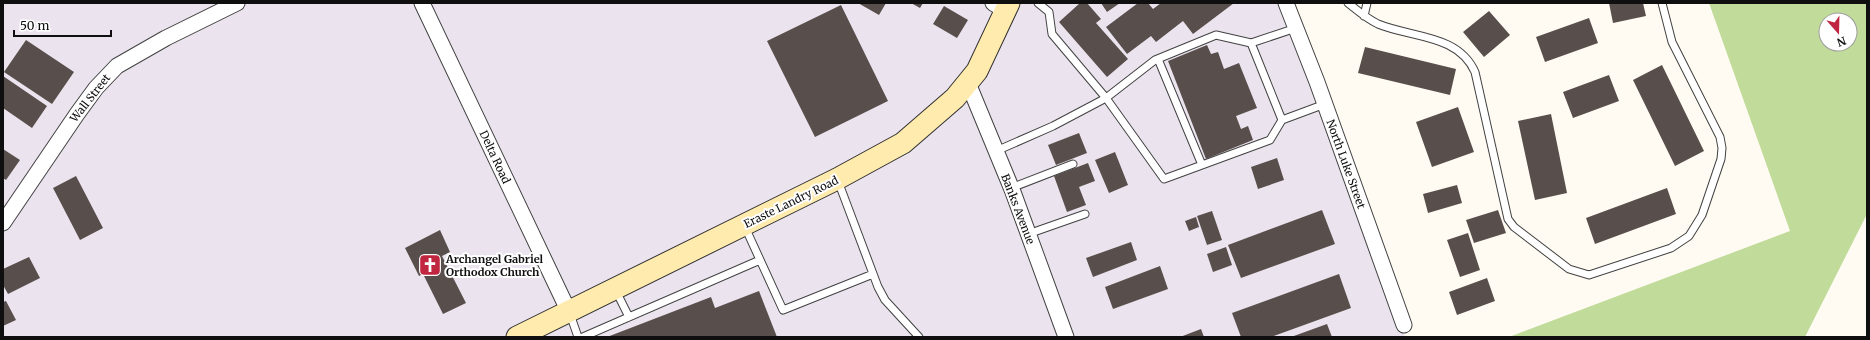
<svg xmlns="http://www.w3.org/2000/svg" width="1870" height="340" font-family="Merriweather,serif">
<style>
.industrial{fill:#ebe4ee}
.forest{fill:#c0db9a;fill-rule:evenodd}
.building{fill:#584f4c}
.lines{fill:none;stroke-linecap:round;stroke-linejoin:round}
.lane-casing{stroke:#424242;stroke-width:9}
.street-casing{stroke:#424242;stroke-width:17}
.secondary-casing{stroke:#313131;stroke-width:23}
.lane{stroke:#fff;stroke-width:7}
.street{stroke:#fff;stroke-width:15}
.secondary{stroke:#ffebad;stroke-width:21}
.labels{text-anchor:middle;stroke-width:4;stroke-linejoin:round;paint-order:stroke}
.street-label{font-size:11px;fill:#0f0f0f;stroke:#fff}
.poi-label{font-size:11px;font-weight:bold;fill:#0f0f0f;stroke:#fff;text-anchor:start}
</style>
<rect width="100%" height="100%" fill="#fffbf2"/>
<path class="industrial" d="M3 3H1285L1405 337H3Z"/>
<path class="forest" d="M1709 3H1867V214L1805 337H1509L1790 231ZM1826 20H1850V44H1826Z"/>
<path class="building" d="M858 3H886L879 15Z
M911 3H923L920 8Z
M1080 3H1087L1101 19 1096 23 1128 59 1107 77 1059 22Z
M1101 3H1120L1107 12Z
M1138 3H1148L1153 9 1161 3H1234L1193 34 1183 21 1156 42 1151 36 1127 54 1106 27Z
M1609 3H1643L1646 16 1613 23Z
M841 5 888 101 815 137 767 41Z
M944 6 968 20 957 38 933 24Z
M1489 11 1510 35 1484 57 1463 32Z
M1589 18 1598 43 1545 62 1536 37Z
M26 40 74 72 52 104 4 72Z
M1207 45 1211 54 1218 52 1224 69 1239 63 1257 108 1236 116 1241 129 1248 126 1253 140 1206 159 1168 61Z
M1365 47 1456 69 1450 95 1358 73Z
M1662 65 1704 151 1675 166 1633 80Z
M1609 75 1619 101 1573 118 1563 92Z
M3 76 47 106 32 128 3 108Z
M1458 107 1474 152 1432 167 1416 122Z
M1551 114 1567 193 1535 200 1518 121Z
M1079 133 1087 153 1056 165 1048 145Z
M3 149 20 160 6 180 3 178Z
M1115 152 1128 185 1109 193 1095 160Z
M1277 158 1284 180 1258 189 1251 167Z
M1088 163 1095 181 1079 187 1086 205 1067 212 1054 176Z
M76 176 103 228 80 240 53 188Z
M1457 185 1462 203 1428 213 1423 194Z
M1667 188 1676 214 1595 244 1586 218Z
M1322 210 1335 244 1241 278 1228 245Z
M1498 210 1506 233 1474 243 1466 220Z
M1212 211 1222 240 1207 245 1197 216Z
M1196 217 1199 227 1189 231 1185 221Z
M440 230 450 252 442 256 466 303 443 314 423 274 419 276 405 248Z
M1468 233 1480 270 1460 277 1447 240Z
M1131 242 1137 260 1093 277 1086 258Z
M1226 247 1232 265 1213 272 1207 254Z
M29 257 40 278 8 294 3 285V269Z
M1160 266 1168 289 1113 309 1105 287Z
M1339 274 1351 308 1271 337H1241L1232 313Z
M1487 278 1495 301 1457 315 1449 292Z
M759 291 777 337H607L711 297 715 308Z
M6 301 16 320 3 326V302Z
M1327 324 1332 337H1291Z
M1201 329 1204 337H1180Z"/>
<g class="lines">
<g class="lane-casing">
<path id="lane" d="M1348 3C1358 11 1367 19 1378 24 1412 38 1458 34 1475 72L1508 219 1514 227 1569 269 1589 275 1671 248 1689 236 1702 215 1721 159 1722 148 1720 137 1672 42 1662 3
M1364 16 1367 3
M1251 43 1216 35 1155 60 1106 98 1164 179 1270 140 1282 120 1325 104
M1158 59 1202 165
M1282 120 1251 43 1296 28
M996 151 1053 126 1106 98 1052 34 1049 12 1038 3
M838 181 878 287 885 300 919 337
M1011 188 1073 164
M745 227 783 310 873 274
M1028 234 1085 214
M616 291 629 317
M570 314 578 337
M583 337 760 260"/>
</g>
<g class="street-casing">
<path id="street" d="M422 3 569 312
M993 3 1006 11
M1286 3 1317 82 1404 325
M968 83 1013 192 1066 337
M3 223 77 114 96 88 117 66 166 38 237 3"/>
</g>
<g class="secondary-casing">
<path id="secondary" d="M517 337 837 179 903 143 955 98 977 71 1009 3"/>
</g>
<use href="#lane" class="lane"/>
<use href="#street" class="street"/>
<use href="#secondary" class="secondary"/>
</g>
<defs>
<g id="church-square" transform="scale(1.15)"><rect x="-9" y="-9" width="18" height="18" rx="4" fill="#c12641" stroke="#fff"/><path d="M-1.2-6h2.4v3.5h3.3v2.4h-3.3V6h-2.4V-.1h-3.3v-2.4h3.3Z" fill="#fff"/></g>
</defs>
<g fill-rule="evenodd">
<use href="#church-square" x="430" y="265"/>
</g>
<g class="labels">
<g class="street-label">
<text transform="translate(90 98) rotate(-52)" y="4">Wall Street</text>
<text transform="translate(495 157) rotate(65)" y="4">Delta Road</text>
<text transform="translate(1346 164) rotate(70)" y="4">North Luke Street</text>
<text transform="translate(791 202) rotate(-26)" y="4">Eraste Landry Road</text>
<text transform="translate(1018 209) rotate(69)" y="4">Banks Avenue</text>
</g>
<g class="poi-label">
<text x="446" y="263">Archangel Gabriel<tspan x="446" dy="13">Orthodox Church</tspan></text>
</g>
</g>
<rect width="1870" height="340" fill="none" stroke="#0f0f0f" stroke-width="8"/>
<g transform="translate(1838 32) rotate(160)"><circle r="19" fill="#ffffff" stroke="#9f9f9f"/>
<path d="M0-3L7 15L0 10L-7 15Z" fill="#c12641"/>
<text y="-6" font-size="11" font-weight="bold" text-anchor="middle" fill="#0f0f0f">N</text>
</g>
<path d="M14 30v6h97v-6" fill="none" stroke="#0f0f0f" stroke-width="2"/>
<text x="20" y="30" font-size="12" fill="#0f0f0f" stroke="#ffffff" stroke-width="3" paint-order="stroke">50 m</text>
</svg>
